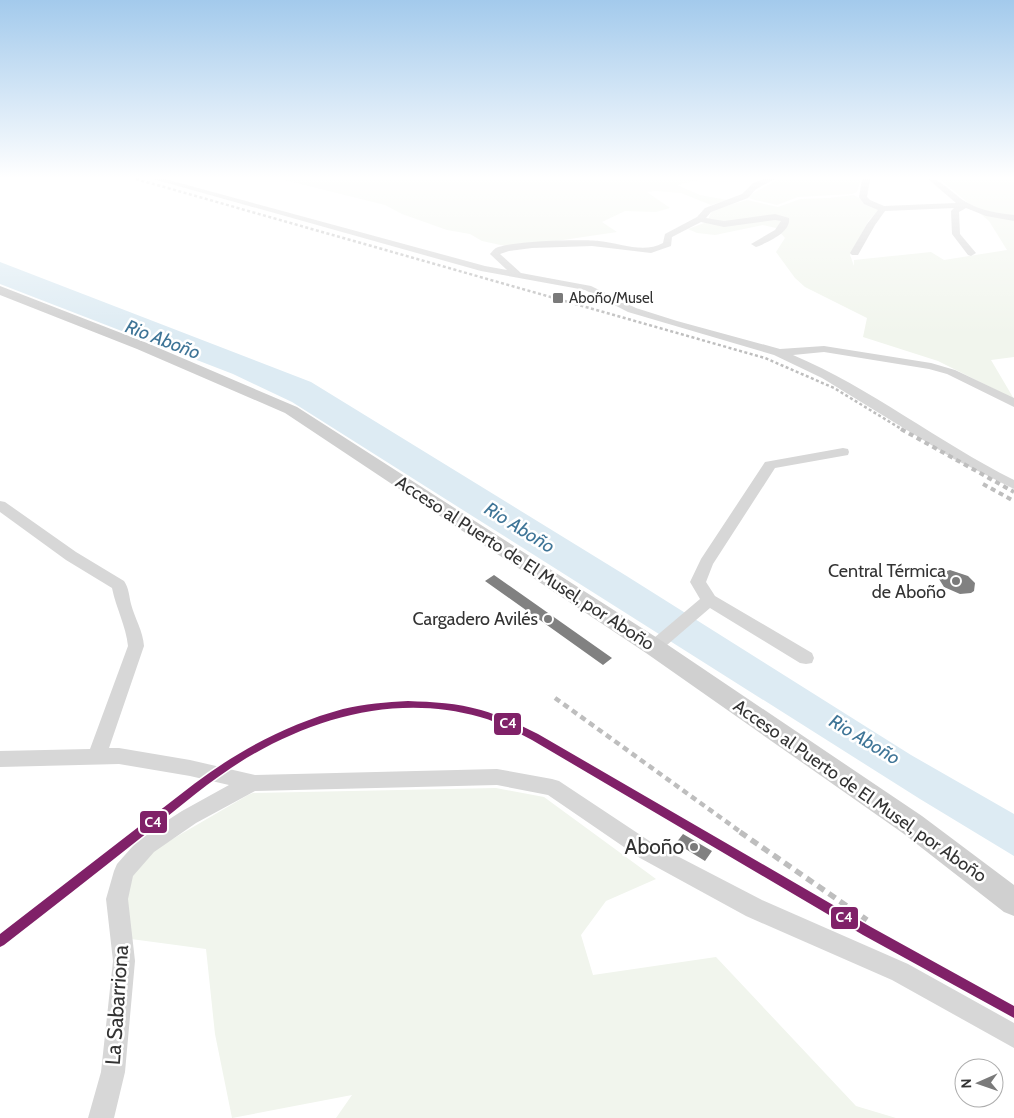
<svg xmlns="http://www.w3.org/2000/svg" width="1014" height="1118" font-family="Cabin,sans-serif">
<style>
.green{fill:#f1f5ed}
.water{fill:#ddebf3}
.building{fill:#818181}
.lines{fill:none;stroke-linecap:round;stroke-linejoin:round}
.street{fill:#d7d7d7;fill-rule:evenodd}
.secondary{fill:#d0d0d0;fill-rule:evenodd}
.rail-far3{stroke:#bebebe;stroke-width:2.5;stroke-dasharray:3 2.5;stroke-linecap:butt}
.rail-far2{stroke:#bebebe;stroke-width:4;stroke-dasharray:5 4;stroke-linecap:butt}
.rail-far1{stroke:#bebebe;stroke-width:4.5;stroke-dasharray:6 4.5;stroke-linecap:butt}
.rail{stroke:#bebebe;stroke-width:5.5;stroke-dasharray:8 5.5;stroke-linecap:butt}
.rail-1-casing{stroke:#fff;stroke-width:3}
.rail-1{fill:#802168;fill-rule:evenodd}
.poi-dot{fill:#7a7a7a;stroke:#fff;stroke-width:2}
.labels{text-anchor:middle;stroke-width:5;stroke-linejoin:round;paint-order:stroke}
.far-poi-label{font-size:15px;fill:#333;stroke:#fff;text-anchor:start}
.street-label{font-size:18px;fill:#333;stroke:#fff}
.poi-label{font-size:18px;fill:#333;stroke:#fff;text-anchor:end}
.water-label{font-size:19px;font-style:italic;fill:#3f7597;stroke:#fff}
.near-poi-label{font-size:21px;fill:#333;stroke:#fff;text-anchor:end}
.near-street-label{font-size:21px;fill:#333;stroke:#fff}
.line-badge{stroke:#fff;stroke-width:2}
.badge-label{font-size:14px;text-anchor:middle;font-weight:bold;fill:#fff}
</style>
<rect width="100%" height="100%" fill="#fff"/>
<path class="green" d="M280 179H703L677 185 700 195 727 200 711 205 681 193 656 191 647 192 670 208 656 212 625 211 602 222 617 232 536 244 505 246 482 241 470 234 447 230 402 214 385 205Z
M779 179H861L857 192 852 194 798 197 777 205 751 199 748 196Z
M940 179H1014V357L991 360 1014 399 938 361 863 337 867 318 805 287 795 278 776 252 785 238 776 228 763 225 715 235 697 233 688 229 707 222 712 210 747 200 778 207 800 199 829 198 854 195 879 210 869 220 850 255 854 266V260L931 252 944 260 1007 250 989 221Z
M496 788 544 797 656 879 606 901 581 935 593 975 716 957 856 1106 896 1118H336L352 1095 232 1118 215 1034 206 949 131 939 125 898 133 870 152 851 248 795 253 793Z"/>
<path class="water" d="M0 262 311 382 625 575 911 755 1014 814V856L920 799 292 402 233 374 0 284Z"/>
<path class="building" d="M950 570 968 576 975 583 974 591 971 593 960 594 944 587 939 579V576L941 573Z
M494 575 612 658 603 665 485 581Z
M683 834 712 851 705 861 676 843Z"/>
<g class="lines">
<path class="street" d="M153 179H165L485 266 507 270 490 254C491 253 494 249 496 248 509 241 582 239 599 241 621 243 643 254 663 243L665 234 697 217 705 208 742 194 753 183 764 179H775L756 189 748 198 711 212 706 218 724 221 775 214 789 218C791 232 770 241 759 246L756 247 751 244 775 230 781 221 775 220 724 227 701 222 672 237 671 246 651 253 592 246 532 248 509 251 500 254 521 273 591 286 636 308 677 321 780 349 824 346 931 363 955 370 1014 398V407L947 374 929 369 824 352 793 355C871 388 938 442 1014 480V489L954 459 822 378 774 355 628 312 585 290 481 271Z
M862 179H870L867 197 870 200 884 206 956 203 928 179C943 179 954 196 968 203 982 211 998 213 1014 215V221L986 216 966 208 959 212 960 234 976 253 971 256 968 255 952 234 951 211 954 208 885 211 875 225 858 255H852L850 253 867 224 878 210 864 204 859 197Z
M843 448 848 449 849 452 848 455 775 468 713 564 706 582 715 596 812 653 814 658 812 663 806 664 800 663 710 608 660 651 654 653 648 651 646 647 648 643 700 599 690 582 701 559 765 462Z
M0 501 5 502 76 552 124 581C129 588 129 596 131 604 135 619 143 631 144 646L109 748H119L190 760 255 775 497 769 552 779 559 781 654 844 762 900 908 964 1014 1023V1048L892 980 746 916 640 858 548 795 497 785 255 791 196 823 154 852 133 876 128 899 135 961 125 1072 114 1118H88L101 1072 113 961 106 899 114 871 117 864 140 838 182 811 229 785 190 776 119 764 0 767V751L90 749 128 646C126 626 116 608 112 588L66 560 0 512Z"/>
<path class="secondary" d="M0 286 147 343 297 407 662 641 922 816 1014 885V916L1004 912 904 834 646 653 285 413 137 349 0 295Z"/>
<path class="rail-far3" d="M136 179 765 358 834 388 903 430"/>
<path class="rail-far2" d="M901 429 1014 492
M983 484 1014 501"/>
<path class="rail-far1" d="M555 698 742 833"/>
<path class="rail" d="M740 832 867 920"/>
<g class="rail-1-casing">
<path id="rail-1" d="M408 701C433 702 457 703 481 710 501 716 520 725 538 734L871 927 1014 1006V1018L863 935 532 740C515 731 498 722 480 717 394 692 303 720 231 768 199 789 169 816 138 840 94 875 49 910 4 945L0 947V934L194 784C239 750 288 724 343 709 365 704 386 702 408 701Z"/>
</g>
<use href="#rail-1" class="rail-1"/>
</g>
<linearGradient id="sky" x2="0" y2="1"><stop stop-color="#a3caec"/><stop offset="0.53" stop-color="#fff"/><stop offset="1" stop-color="#fff" stop-opacity="0"/></linearGradient>
<rect width="1014" height="335" fill="url(#sky)"/>
<g class="poi-dot">
<rect x="552" y="292" width="12" height="12" rx="2.5"/>
<circle cx="956" cy="581" r="5"/>
<circle cx="548" cy="619" r="5"/>
<circle cx="694" cy="847" r="5"/>
</g>
<g class="labels">
<g class="far-poi-label">
<text x="569" y="303">Aboño/Musel</text>
</g>
<g class="street-label">
<text transform="translate(525 563) rotate(33)" y="6">Acceso al Puerto de El Musel, por Aboño</text>
<text transform="translate(860 791) rotate(35)" y="6">Acceso al Puerto de El Musel, por Aboño</text>
</g>
<g class="poi-label">
<text x="946" y="577">Central Térmica<tspan x="946" dy="21">de Aboño</tspan></text>
<text x="538" y="625">Cargadero Avilés</text>
</g>
<g class="water-label">
<text transform="translate(163 339) rotate(21)" y="7">Rio Aboño</text>
<text transform="translate(520 527) rotate(32)" y="7">Rio Aboño</text>
<text transform="translate(865 739) rotate(31)" y="7">Rio Aboño</text>
</g>
<g class="near-poi-label">
<text x="684" y="854">Aboño</text>
</g>
<g class="near-street-label">
<text transform="translate(117 1005) rotate(-86)" y="7">La Sabarriona</text>
</g>
</g>
<g class="line-badge">
<rect x="493" y="712" width="29" height="24" rx="5" fill="#802168"/>
<rect x="139" y="810" width="29" height="24" rx="5" fill="#802168"/>
<rect x="830" y="906" width="29" height="24" rx="5" fill="#802168"/>
</g>
<g class="badge-label">
<text x="508" y="728">C4</text>
<text x="153" y="827">C4</text>
<text x="844" y="922">C4</text>
</g>
<g transform="translate(979 1083) rotate(268)"><circle r="24" fill="#ffffff" stroke="#adadad"/>
<path d="M0-4L9 19L0 12L-9 19Z" fill="#7a7a7a"/>
<text y="-8" font-size="14" font-weight="bold" text-anchor="middle" fill="#333333">N</text>
</g>
</svg>
